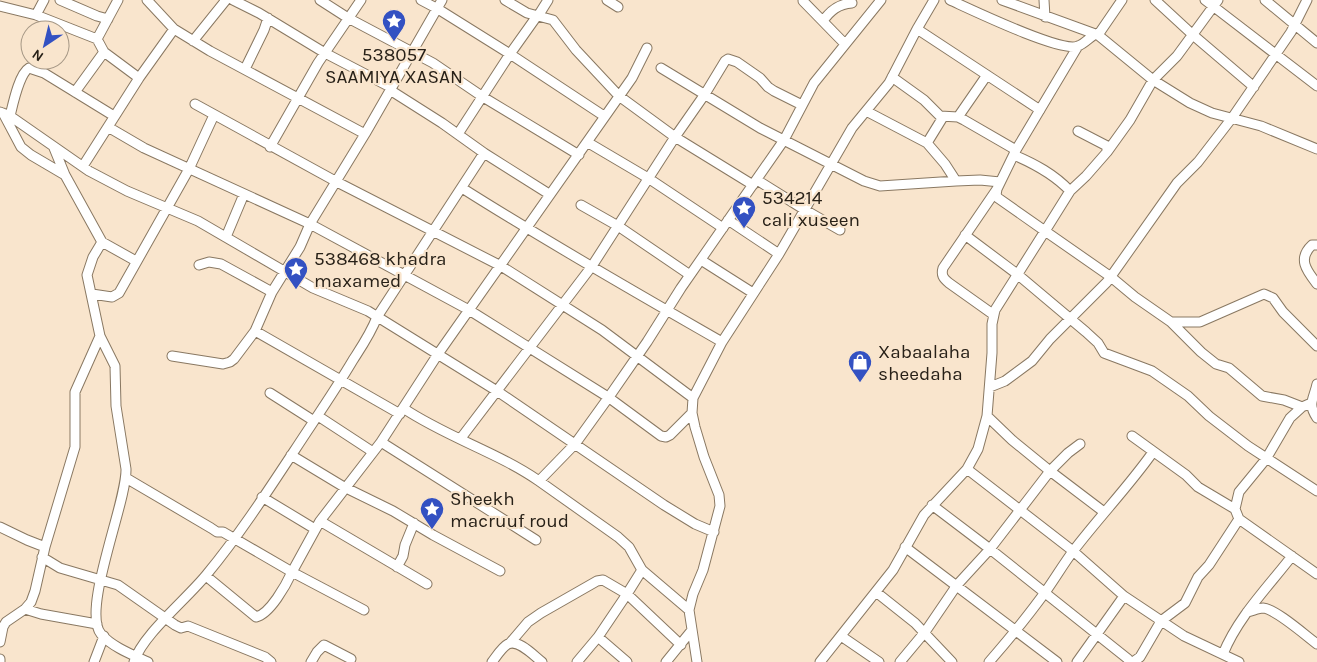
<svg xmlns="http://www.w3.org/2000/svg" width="1317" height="662" font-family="Karla,sans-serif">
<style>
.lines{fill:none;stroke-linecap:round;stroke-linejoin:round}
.minor-casing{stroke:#897862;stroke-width:11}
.minor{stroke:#fff;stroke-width:9}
.labels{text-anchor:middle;stroke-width:4.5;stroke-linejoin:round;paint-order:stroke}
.poi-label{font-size:19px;fill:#282118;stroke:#f9e5cd;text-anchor:start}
</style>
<rect width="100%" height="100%" fill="#f9e5cd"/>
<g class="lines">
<g class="minor-casing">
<path id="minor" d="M60 0 97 16 108 19
M147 0 174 29 210 51 365 134
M233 0 259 13 325 53 392 88
M320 0 348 18 433 63 483 97 579 155
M421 0 438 9 510 54 604 116
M505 0 527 13 553 20 576 50 619 96 675 137 753 185
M607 0 618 7
M950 0C970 9 1061 53 1078 46 1084 44 1089 38 1094 35
M1002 0 1098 35 1153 80 1190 103 1212 113 1261 126 1317 149
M1044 0 1045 17
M1155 0 1193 35 1254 87
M1205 0 1317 86
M1265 0 1317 43
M803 1 845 44
M0 6 36 15 97 39 104 52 139 78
M36 15 44 0
M538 16 548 0
M823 21C830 11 838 4 852 3
M917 29 1040 110
M1098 35 1122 0
M97 39 118 0
M193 41 226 0
M661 68 760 128 864 181 880 186 956 181 980 180 1000 182
M245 69 264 30 268 18
M892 77 924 100 940 116 958 117 964 120 1016 150
M75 92 104 52
M195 104 337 182 501 266 602 330 693 398
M866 111 927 143 945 164 956 181
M0 112 10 116 89 171 127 191 198 221 313 288 368 311 497 391 664 505 695 524 714 532
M3 113 21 147 31 155 65 175
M10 116C13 104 19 74 29 68L44 73 114 116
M958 117 987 75
M108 127 144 148 310 224 469 310 608 397 661 436 666 437 670 435 692 413
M458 134 510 54 537 16
M587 142 648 178 723 228
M927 143 943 117
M270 147 318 63 361 0
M54 148 65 175 102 242 93 257 87 275 100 336 115 366 116 406 126 469C127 502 81 610 101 634 112 647 133 655 148 662
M1107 152 1130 120 1153 80 1177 56 1218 0
M484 153 549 194
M1014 155C1035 164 1054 174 1070 191L1045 231 1111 277 1135 297 1171 322H1200L1264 294 1273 298 1283 312 1317 346
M83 166 139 78 174 29
M757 180 805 210 840 230
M462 188C547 242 635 292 722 342
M1070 191 1086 176 1107 152V146L1078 131
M581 205 618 226 690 275
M728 220 779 254
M965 235 1017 274 1086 332 1098 343 1104 353 1152 371 1188 396 1209 416 1248 446 1317 491
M226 237 244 194
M102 242 136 261
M1317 245H1312C1297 259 1307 271 1317 284
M701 260 753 293
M199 265 209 262 221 264 272 292
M92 294 112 297 119 293 189 169 214 115
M994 315 949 283C943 278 941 275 943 268L997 189
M1171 322 1201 352 1216 364 1229 368 1262 396 1284 400 1302 407
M255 331 400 414
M172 356 223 364 230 362 234 359 255 331 272 292 300 247 310 224 365 134 442 0
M1317 384C1314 399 1307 403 1317 418
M990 387 1005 381 1032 361 1050 339 1107 282 1177 183 1198 162 1232 118 1291 32 1307 0
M270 393 314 421
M1311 403 1302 407 1290 418 1266 459 1239 492 1235 509 1239 519 1317 574
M403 408C446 437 497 452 539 481L575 444 611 394 647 342 681 288 784 140 814 83 881 0
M318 416 373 452
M1132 436 1186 475 1198 487 1235 509
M461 438 592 266 675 137 705 94 725 61 728 59 737 62 760 78 768 87 774 91 802 105
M381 442 536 540
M1080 444 1068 453 1050 471 1104 512
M291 455 344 487 393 511 433 535 500 571
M967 469 1073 551 1124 596 1184 636 1239 662
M126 478 211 528 217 532H223L292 572 320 521 381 442 438 354 632 78 647 48
M262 497 315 529
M932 505 990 549 1128 659 1129 662
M320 521 427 584
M0 527 27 540 45 547
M905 547 1057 662
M42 557 60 568 118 585 175 625 181 628 188 626 265 657 271 662
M397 567 403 556 405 545 414 523
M642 570 689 610
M206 576 256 617C270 614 286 585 292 572L364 610
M876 592 915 623 952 662
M25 609 41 614 97 624
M1247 612C1252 611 1259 608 1263 608 1276 609 1306 636 1317 644
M841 636 879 662
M598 637 627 594 681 645
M0 642 3 627 6 622 25 609 31 602 35 591 45 547 75 447V392L100 336
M510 643 528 622 541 613 597 581 603 580 627 594 642 570 629 547 618 537 539 481
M1223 654C1238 617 1268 587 1292 556
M0 659V662
M94 662 104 636
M134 662C142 635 188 598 207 574 245 528 278 475 312 424 326 403 340 382 353 360 362 346 371 333 377 317L484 153 442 123 390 90
M311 662 317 652 324 645 351 659
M492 662C496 657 502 647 508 644 519 639 534 656 542 662
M577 662 598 637 627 662
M666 662 692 630
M697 662 689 610 693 594 703 570 720 506 719 495 704 457 695 427 692 413 693 398 722 342 779 254 852 128 889 83 917 29 934 0
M820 662 893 570 924 515 967 469 978 449 987 416 992 353V324L995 310 1045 231 998 198 996 195 997 189 1016 150 1078 46
M900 662 925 632 957 585 990 549 1050 471 1012 440 987 416
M989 662C1009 639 1028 616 1046 591 1056 577 1064 563 1074 550 1100 516 1129 486 1153 452
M1077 662 1124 596
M1133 662 1140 657 1161 621 1185 603 1198 577 1209 565 1239 519"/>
</g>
<use href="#minor" class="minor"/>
</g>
<defs>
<g id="sight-pin" transform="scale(1.25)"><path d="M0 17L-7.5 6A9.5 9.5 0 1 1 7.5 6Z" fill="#3351c2" stroke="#f9e5cd"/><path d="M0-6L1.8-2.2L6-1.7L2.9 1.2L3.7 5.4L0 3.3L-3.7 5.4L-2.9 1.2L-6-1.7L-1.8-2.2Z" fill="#fff"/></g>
<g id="shop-pin" transform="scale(1.25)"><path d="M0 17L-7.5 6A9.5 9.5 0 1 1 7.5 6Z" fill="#3351c2" stroke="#f9e5cd"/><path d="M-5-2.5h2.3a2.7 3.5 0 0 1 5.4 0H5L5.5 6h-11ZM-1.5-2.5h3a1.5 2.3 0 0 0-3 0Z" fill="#fff"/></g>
</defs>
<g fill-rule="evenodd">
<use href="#sight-pin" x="394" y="21"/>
<use href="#sight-pin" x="744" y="208"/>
<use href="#sight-pin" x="296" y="269"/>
<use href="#shop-pin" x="860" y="362"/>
<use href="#sight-pin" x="432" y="509"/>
</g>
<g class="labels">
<g class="poi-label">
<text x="394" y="61" text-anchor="middle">538057<tspan x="394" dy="22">SAAMIYA XASAN</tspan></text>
<text x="762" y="204">534214<tspan x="762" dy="22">cali xuseen</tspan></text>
<text x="314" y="265">538468 khadra<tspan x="314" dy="22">maxamed</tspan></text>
<text x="878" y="358">Xabaalaha<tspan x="878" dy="22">sheedaha</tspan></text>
<text x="450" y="505">Sheekh<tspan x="450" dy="22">macruuf roud</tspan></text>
</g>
</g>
<g transform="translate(45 45) rotate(215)"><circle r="24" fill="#f9e5cd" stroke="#a59785"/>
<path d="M0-4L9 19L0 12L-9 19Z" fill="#3351c2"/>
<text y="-8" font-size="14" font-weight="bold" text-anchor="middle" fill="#282118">N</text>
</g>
</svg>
